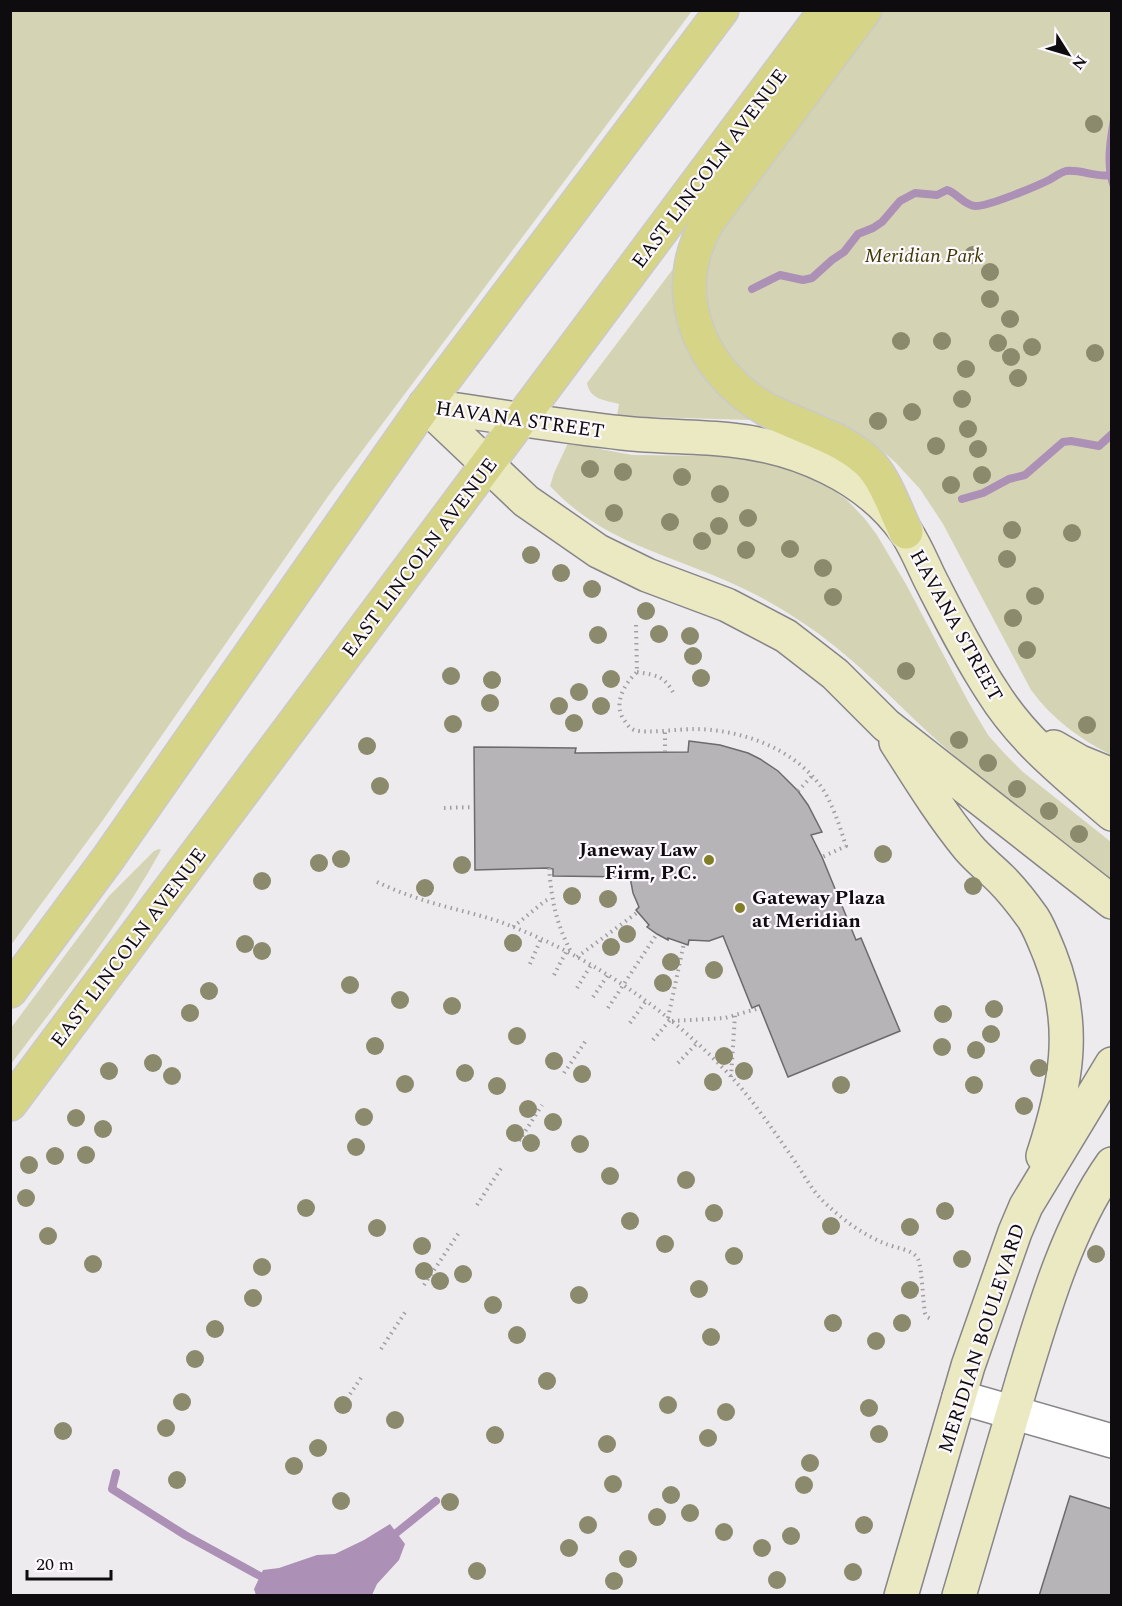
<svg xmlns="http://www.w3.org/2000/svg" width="1122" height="1606" font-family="Spectral,serif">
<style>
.green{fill:#d4d4b5}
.water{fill:#ac90b6}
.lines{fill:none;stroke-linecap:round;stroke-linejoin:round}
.stream{stroke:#ac90b6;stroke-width:8}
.building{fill:#b7b4b8;stroke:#6d6a6e;stroke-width:1.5}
.tertiary-casing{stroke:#888589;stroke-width:36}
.secondary-casing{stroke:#888589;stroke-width:36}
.primary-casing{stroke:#cacaca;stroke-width:36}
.path{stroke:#a19ea2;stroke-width:4;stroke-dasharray:1.5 4.5;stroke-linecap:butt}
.tertiary{stroke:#fff;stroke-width:33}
.secondary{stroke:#ebe9c2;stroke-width:33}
.primary{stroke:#d6d486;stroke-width:33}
.tree{fill:#8c8a6c}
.poi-dot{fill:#807e26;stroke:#fcf8fd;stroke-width:2}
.labels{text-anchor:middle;stroke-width:4.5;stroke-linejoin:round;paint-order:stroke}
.street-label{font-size:20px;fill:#0e0c0e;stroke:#fcf8fd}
.park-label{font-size:20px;font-style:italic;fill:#3c3a00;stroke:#fcf8fd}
.poi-label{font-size:20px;font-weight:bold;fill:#0e0c0e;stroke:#fcf8fd;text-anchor:end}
</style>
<rect width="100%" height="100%" fill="#eeebef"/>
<path class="green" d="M11 10 692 11 329 495 103 820 11 945Z
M874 11H1111V755C1080 739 1052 719 1031 690L943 524 920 489 896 463 879 448 860 434 829 417 779 398 749 380 726 355 703 307 705 256 771 148Z
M673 269 675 270 749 414V420L617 416 619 404C605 400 590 400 587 383Z
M568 443 632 455 733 456 774 462 819 481 836 492 847 500 865 519 877 535 907 586 969 703 988 735 1005 754 1023 772 1111 842V880C1054 835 995 792 941 744 894 702 853 655 800 621 778 606 754 593 729 582 664 553 601 541 550 486L554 473Z
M159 849 161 850C119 927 63 995 11 1064V1028L109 896 154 851Z"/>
<path class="water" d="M1111 113 1112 190H1111C1101 166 1107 138 1111 113Z
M390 1524 405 1544 399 1560 377 1584 372 1595H256L254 1589 263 1570 279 1568 317 1555 335 1554 364 1540Z"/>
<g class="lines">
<path class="stream" d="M752 289 780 275 803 280 812 278 832 260 844 252 858 234 873 228 882 222 900 201 915 193 937 195 947 190C957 193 964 205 975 206 987 207 1037 186 1049 180 1055 177 1059 173 1066 171 1081 169 1096 178 1112 175
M962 499 983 493 1009 479 1025 475 1063 442 1071 441 1099 446 1112 434
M116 1473 112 1489 185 1535 269 1581 285 1596
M390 1538 436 1501"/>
</g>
<path class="building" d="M689 741 720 745 748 753 760 759 778 771 798 791 808 805 822 832 811 835 822 857 856 940 861 938 900 1031 788 1077 759 1005 752 1008 723 936 709 941 689 940 688 945 668 938V940L657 934 647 927 649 925 636 910 639 907 633 893 630 877 553 876V869L549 868 475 870 474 747 574 748H576L575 753 688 752Z
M1070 1496 1112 1509V1596H1039Z"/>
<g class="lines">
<g class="tertiary-casing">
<path id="tertiary" d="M959 1397 1112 1441"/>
</g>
<g class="secondary-casing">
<path id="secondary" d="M425 405C491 415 557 426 623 433 659 437 695 436 731 440 797 447 867 476 906 532 916 547 923 565 931 581 950 618 969 656 992 691 1023 741 1068 776 1112 814
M425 405 526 501 598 551 647 575 727 605 786 636 835 674 886 725 1112 902
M896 742C919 778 941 814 968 847 978 859 990 868 1001 879 1013 891 1023 904 1033 918 1040 929 1045 943 1050 955 1078 1026 1066 1086 1043 1156
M1054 747 1080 762 1112 775
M901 1596 968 1366 1015 1232 1026 1206 1112 1064
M959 1596C980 1524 1001 1453 1022 1382 1044 1309 1068 1226 1112 1164"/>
</g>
<g class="primary-casing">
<path id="primary" d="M865 10 707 223C667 292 699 371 766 409 800 427 838 435 867 461 885 477 895 510 906 532
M10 991 107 860 266 632 425 405 722 10
M10 1104 826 10"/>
</g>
<path class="path" d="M636 625 637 672C624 684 613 704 624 720 627 724 629 728 634 730 647 734 678 729 693 729 741 729 797 749 824 791 834 808 840 827 846 846L822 857
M637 672C657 675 665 676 675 696
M665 752V730
M798 791 812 776
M444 808 474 807
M549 868C552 903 556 923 572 954
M377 882C392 889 407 895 423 900 451 909 479 914 506 924 587 955 661 1005 721 1066 749 1094 771 1127 794 1160 803 1173 811 1189 822 1200 840 1218 863 1235 886 1244 895 1248 913 1249 918 1259 922 1268 923 1302 925 1313L927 1317 931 1319
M513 927 545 901 551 898
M577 957 638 912
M530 964 541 939
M554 975 566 952
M577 988 591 965
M593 997 608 975
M608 1008 657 934
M668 1018 684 943
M672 1021 725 1018 760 1008
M630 1023 646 1001
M653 1040 670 1020
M678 1063 697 1043
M564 1073 587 1039
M731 1077 735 1015
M519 1141 542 1105
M477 1205 502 1167
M424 1285 460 1231
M381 1349 406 1311
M350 1394 363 1375"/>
<use href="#tertiary" class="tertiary"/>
<use href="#secondary" class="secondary"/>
<use href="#primary" class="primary"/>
</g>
<g class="tree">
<circle cx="1094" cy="124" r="9"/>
<circle cx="973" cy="255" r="9"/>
<circle cx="990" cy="272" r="9"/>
<circle cx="990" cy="299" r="9"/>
<circle cx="1010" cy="319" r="9"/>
<circle cx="901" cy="341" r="9"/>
<circle cx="942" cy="341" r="9"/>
<circle cx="998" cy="343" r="9"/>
<circle cx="1032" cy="347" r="9"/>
<circle cx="1095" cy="353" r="9"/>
<circle cx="1011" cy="357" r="9"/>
<circle cx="966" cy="369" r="9"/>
<circle cx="1018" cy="378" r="9"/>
<circle cx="962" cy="399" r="9"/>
<circle cx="912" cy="412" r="9"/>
<circle cx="878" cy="421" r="9"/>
<circle cx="968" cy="429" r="9"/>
<circle cx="936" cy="446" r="9"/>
<circle cx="978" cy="449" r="9"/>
<circle cx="590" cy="469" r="9"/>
<circle cx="623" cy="472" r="9"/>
<circle cx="982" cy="475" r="9"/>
<circle cx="682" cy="477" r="9"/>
<circle cx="951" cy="485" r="9"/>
<circle cx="720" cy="494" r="9"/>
<circle cx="614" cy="513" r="9"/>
<circle cx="748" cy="518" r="9"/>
<circle cx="670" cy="522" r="9"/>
<circle cx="719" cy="526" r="9"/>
<circle cx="1012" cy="530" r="9"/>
<circle cx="1072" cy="533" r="9"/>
<circle cx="702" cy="541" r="9"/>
<circle cx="790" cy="549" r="9"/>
<circle cx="746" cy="550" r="9"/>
<circle cx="531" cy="555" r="9"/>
<circle cx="1007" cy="559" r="9"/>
<circle cx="823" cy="568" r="9"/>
<circle cx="561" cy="573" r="9"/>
<circle cx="592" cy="589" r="9"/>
<circle cx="1035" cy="596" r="9"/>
<circle cx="833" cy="597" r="9"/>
<circle cx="646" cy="611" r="9"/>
<circle cx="1013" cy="618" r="9"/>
<circle cx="659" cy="634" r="9"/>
<circle cx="598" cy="635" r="9"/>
<circle cx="690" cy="636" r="9"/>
<circle cx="1027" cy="650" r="9"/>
<circle cx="693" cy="656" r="9"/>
<circle cx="906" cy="671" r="9"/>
<circle cx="451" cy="676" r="9"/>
<circle cx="701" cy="678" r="9"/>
<circle cx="611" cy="679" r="9"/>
<circle cx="492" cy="680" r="9"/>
<circle cx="579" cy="692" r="9"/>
<circle cx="490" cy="703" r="9"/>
<circle cx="559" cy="706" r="9"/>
<circle cx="601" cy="706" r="9"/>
<circle cx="574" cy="723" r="9"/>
<circle cx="453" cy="724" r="9"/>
<circle cx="1087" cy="725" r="9"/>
<circle cx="959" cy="740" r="9"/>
<circle cx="367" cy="746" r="9"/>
<circle cx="988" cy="763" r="9"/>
<circle cx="380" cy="786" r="9"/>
<circle cx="1017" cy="789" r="9"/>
<circle cx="1049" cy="811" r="9"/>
<circle cx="1079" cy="834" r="9"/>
<circle cx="883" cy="854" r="9"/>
<circle cx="341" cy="859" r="9"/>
<circle cx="319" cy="863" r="9"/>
<circle cx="462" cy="865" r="9"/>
<circle cx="262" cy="881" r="9"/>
<circle cx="973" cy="886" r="9"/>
<circle cx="425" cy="888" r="9"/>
<circle cx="572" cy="896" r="9"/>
<circle cx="608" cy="899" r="9"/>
<circle cx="627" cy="934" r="9"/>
<circle cx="513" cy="943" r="9"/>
<circle cx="245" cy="944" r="9"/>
<circle cx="611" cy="947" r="9"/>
<circle cx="262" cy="951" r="9"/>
<circle cx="671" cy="962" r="9"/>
<circle cx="714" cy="970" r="9"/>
<circle cx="663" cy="983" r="9"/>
<circle cx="350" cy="985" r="9"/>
<circle cx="209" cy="991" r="9"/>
<circle cx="400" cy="1000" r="9"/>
<circle cx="452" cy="1006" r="9"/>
<circle cx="994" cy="1009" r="9"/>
<circle cx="190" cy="1013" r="9"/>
<circle cx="943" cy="1014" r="9"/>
<circle cx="991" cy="1034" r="9"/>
<circle cx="517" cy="1036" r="9"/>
<circle cx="375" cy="1046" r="9"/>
<circle cx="942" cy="1047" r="9"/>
<circle cx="976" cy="1050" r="9"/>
<circle cx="724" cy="1056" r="9"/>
<circle cx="554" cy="1061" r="9"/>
<circle cx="153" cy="1063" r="9"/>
<circle cx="1039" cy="1068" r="9"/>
<circle cx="109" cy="1071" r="9"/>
<circle cx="744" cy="1071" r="9"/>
<circle cx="465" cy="1073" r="9"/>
<circle cx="582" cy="1074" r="9"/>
<circle cx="172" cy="1076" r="9"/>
<circle cx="713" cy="1082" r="9"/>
<circle cx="405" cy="1084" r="9"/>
<circle cx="841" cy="1085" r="9"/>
<circle cx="974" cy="1085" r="9"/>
<circle cx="497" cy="1086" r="9"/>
<circle cx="1024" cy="1106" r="9"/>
<circle cx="528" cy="1109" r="9"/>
<circle cx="364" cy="1117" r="9"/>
<circle cx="76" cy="1118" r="9"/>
<circle cx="553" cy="1122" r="9"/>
<circle cx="103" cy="1129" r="9"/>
<circle cx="515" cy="1133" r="9"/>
<circle cx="531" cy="1143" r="9"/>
<circle cx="580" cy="1144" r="9"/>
<circle cx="356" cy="1147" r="9"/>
<circle cx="86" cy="1155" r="9"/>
<circle cx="55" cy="1156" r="9"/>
<circle cx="29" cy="1165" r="9"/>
<circle cx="610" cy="1176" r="9"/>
<circle cx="686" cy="1180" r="9"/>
<circle cx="26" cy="1198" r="9"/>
<circle cx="306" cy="1208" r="9"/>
<circle cx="945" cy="1211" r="9"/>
<circle cx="714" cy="1213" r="9"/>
<circle cx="630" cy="1221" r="9"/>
<circle cx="831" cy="1226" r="9"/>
<circle cx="910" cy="1227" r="9"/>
<circle cx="377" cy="1228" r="9"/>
<circle cx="48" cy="1236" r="9"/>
<circle cx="665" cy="1244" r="9"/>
<circle cx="422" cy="1246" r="9"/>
<circle cx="1096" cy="1254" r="9"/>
<circle cx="734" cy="1256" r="9"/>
<circle cx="962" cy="1259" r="9"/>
<circle cx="93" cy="1264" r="9"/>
<circle cx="262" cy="1267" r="9"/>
<circle cx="424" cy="1271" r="9"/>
<circle cx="463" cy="1274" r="9"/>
<circle cx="440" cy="1281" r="9"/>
<circle cx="699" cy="1289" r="9"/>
<circle cx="910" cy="1290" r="9"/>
<circle cx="579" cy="1295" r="9"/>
<circle cx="253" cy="1298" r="9"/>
<circle cx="493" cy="1305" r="9"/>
<circle cx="833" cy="1323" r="9"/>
<circle cx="902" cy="1323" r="9"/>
<circle cx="215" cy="1329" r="9"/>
<circle cx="517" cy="1335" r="9"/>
<circle cx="711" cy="1337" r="9"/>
<circle cx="876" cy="1341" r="9"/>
<circle cx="195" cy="1359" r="9"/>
<circle cx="547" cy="1381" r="9"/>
<circle cx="182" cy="1402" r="9"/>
<circle cx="343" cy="1405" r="9"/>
<circle cx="668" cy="1405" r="9"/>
<circle cx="869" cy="1408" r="9"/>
<circle cx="726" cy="1412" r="9"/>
<circle cx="395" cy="1420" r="9"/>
<circle cx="166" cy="1428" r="9"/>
<circle cx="63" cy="1431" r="9"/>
<circle cx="879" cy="1434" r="9"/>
<circle cx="495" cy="1435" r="9"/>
<circle cx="708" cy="1438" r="9"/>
<circle cx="607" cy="1444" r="9"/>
<circle cx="318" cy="1448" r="9"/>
<circle cx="810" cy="1463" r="9"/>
<circle cx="294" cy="1466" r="9"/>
<circle cx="177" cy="1480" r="9"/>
<circle cx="613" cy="1484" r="9"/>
<circle cx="804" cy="1485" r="9"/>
<circle cx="671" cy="1495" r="9"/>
<circle cx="341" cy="1501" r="9"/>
<circle cx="450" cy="1502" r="9"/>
<circle cx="690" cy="1513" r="9"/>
<circle cx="657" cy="1517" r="9"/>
<circle cx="588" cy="1525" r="9"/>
<circle cx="864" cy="1525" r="9"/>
<circle cx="724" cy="1532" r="9"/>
<circle cx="791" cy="1536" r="9"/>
<circle cx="569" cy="1548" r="9"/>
<circle cx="762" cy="1548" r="9"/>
<circle cx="628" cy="1559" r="9"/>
<circle cx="477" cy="1571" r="9"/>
<circle cx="853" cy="1572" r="9"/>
<circle cx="777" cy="1580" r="9"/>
<circle cx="614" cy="1581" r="9"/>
</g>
<g class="poi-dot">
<circle cx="709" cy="860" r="6"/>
<circle cx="740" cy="908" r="6"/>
</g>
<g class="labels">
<g class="street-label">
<text transform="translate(709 168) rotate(-53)" y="7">EAST LINCOLN AVENUE</text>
<text transform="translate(520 419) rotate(8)" y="7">HAVANA STREET</text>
<text transform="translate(419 557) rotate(-53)" y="7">EAST LINCOLN AVENUE</text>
<text transform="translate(957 625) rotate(61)" y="7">HAVANA STREET</text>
<text transform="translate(128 947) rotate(-53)" y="7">EAST LINCOLN AVENUE</text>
<text transform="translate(981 1338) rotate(-72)" y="7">MERIDIAN BOULEVARD</text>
</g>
<g class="park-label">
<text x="924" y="262">Meridian Park</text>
</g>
<g class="poi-label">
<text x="697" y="856">Janeway Law<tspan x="697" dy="23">Firm, P.C.</tspan></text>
<text x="752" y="904" text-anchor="start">Gateway Plaza<tspan x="752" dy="23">at Meridian</tspan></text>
</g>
</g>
<rect width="1122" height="1606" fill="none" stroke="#0e0c0e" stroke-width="24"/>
<g transform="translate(1068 54) rotate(127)" stroke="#fcf8fd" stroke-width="4.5" paint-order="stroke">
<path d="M0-4.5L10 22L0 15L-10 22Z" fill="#0e0c0e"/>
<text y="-9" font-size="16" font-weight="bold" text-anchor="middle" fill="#0e0c0e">N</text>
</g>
<path d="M27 1570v9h84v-9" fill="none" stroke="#0e0c0e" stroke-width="3"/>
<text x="36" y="1570" font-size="18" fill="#0e0c0e" stroke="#fcf8fd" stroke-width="4.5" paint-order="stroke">20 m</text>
</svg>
